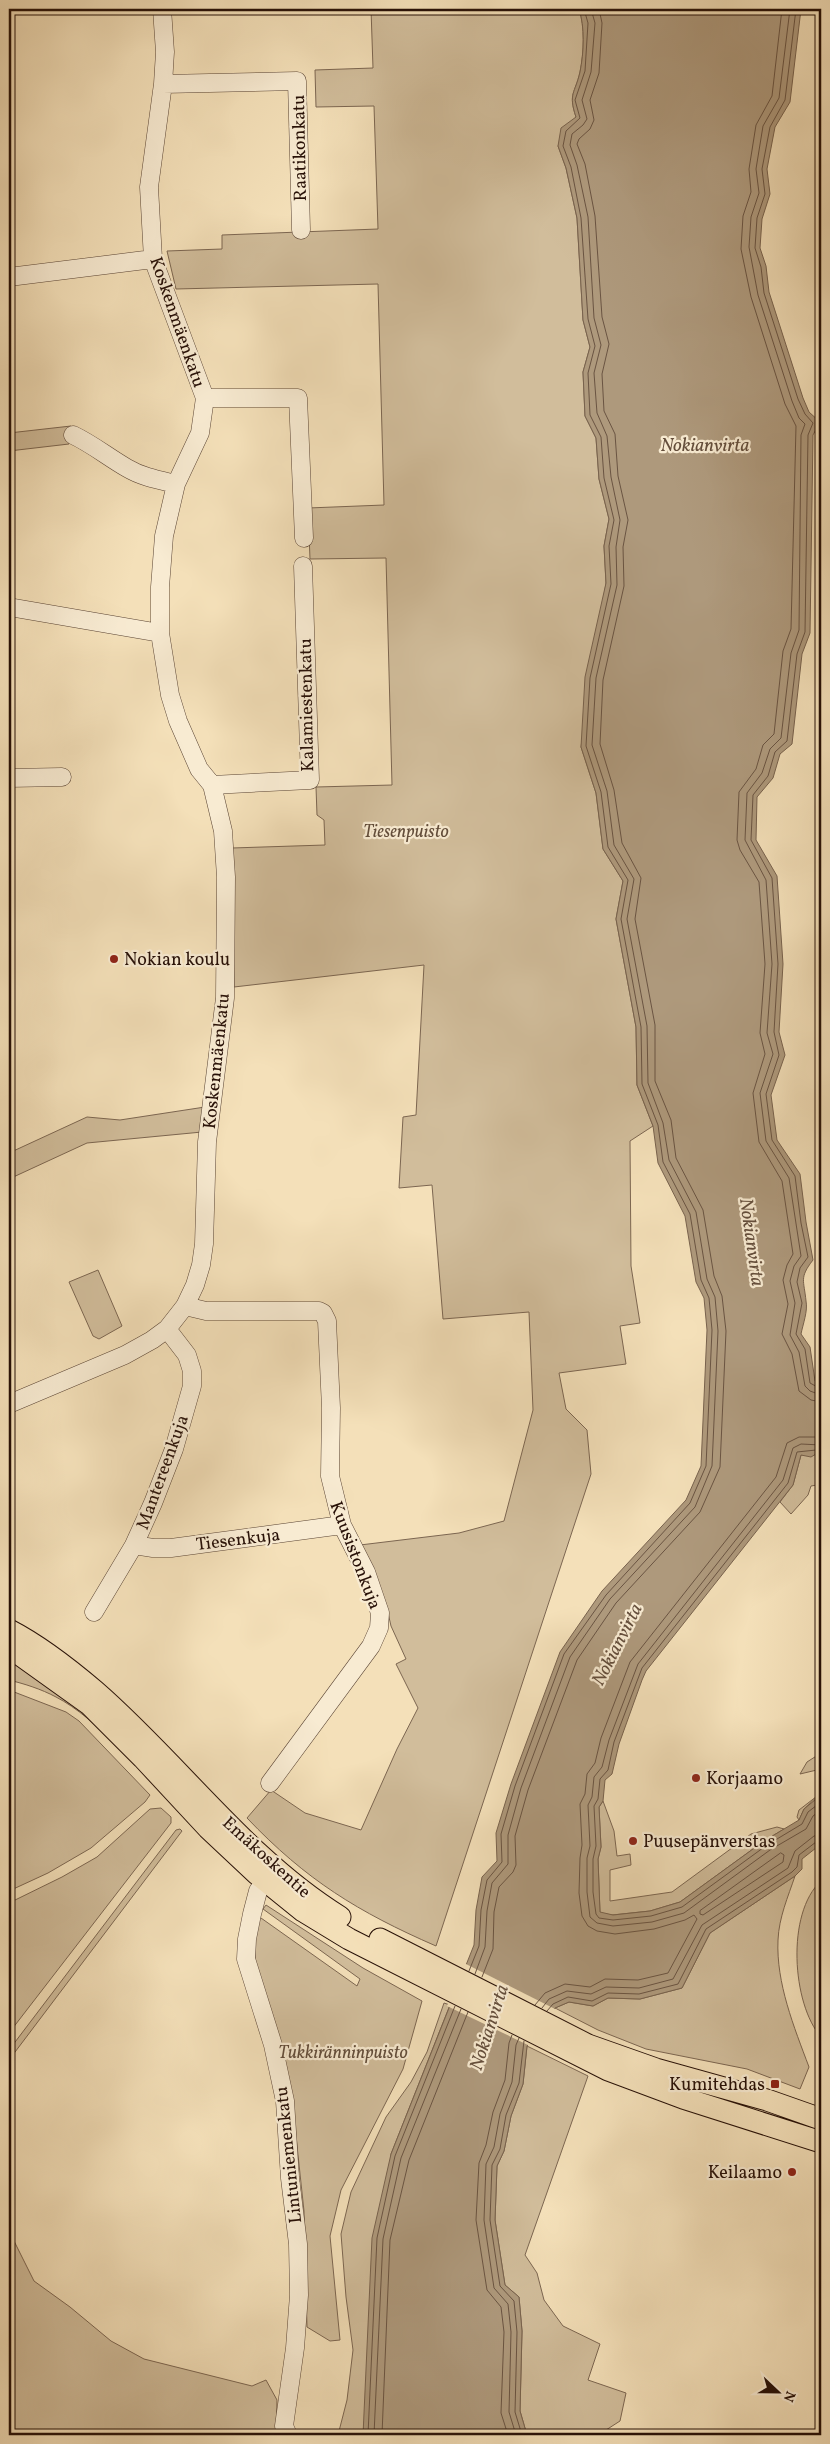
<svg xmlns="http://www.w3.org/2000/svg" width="830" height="2444" font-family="Vollkorn,serif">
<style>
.green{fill:#d1bd9b;stroke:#7c6651}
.water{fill:#ae997c;stroke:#78624d}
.pier{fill:#f4e0b9}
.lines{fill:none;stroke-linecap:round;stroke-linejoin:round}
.shore{stroke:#6a5442;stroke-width:1}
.minor-casing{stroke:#5a4434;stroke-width:19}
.major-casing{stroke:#271007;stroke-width:23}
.minor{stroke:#f8ebd2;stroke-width:18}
.major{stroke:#f4e0b9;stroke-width:21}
.poi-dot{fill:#8f2418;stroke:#f8ebd2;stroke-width:2}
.labels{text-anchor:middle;stroke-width:4.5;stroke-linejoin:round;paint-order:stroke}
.street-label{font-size:18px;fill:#271007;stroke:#f8ebd2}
.park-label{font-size:18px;font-style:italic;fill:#624d3b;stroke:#f8ebd2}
.poi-label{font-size:18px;fill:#271007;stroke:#f8ebd2;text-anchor:start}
.water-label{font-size:19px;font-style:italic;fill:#644e3c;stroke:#f8ebd2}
</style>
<rect width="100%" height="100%" fill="#f4e0b9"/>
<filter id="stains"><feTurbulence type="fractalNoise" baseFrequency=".004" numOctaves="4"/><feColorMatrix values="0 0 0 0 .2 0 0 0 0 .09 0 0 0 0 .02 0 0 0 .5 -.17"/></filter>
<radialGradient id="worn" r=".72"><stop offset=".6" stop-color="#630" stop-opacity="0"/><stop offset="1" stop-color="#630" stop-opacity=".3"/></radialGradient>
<path class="green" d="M371 9H579C585 27 584 52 580 72 575 94 568 93 576 117L558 146 566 168 577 218 583 320 590 347 583 372 585 416 596 438 599 479 609 519 604 546 606 583 581 747 596 793 603 849 623 881 616 919 636 1027 637 1085 653 1126 630 1141 631 1266 640 1323 620 1326 626 1364 559 1373 566 1409 587 1430 591 1474 436 1946C358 1912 306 1880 247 1818L271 1790 305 1813 361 1830 397 1749 418 1708 396 1664 406 1659 391 1626 386 1604 360 1545 459 1533 504 1521 533 1410 529 1312 443 1319 432 1185 399 1188 403 1117 416 1115 424 965 234 987 232 848 325 845 324 820 317 815 316 787 392 785 386 558 310 559 308 508 384 505 378 284 176 289 167 251 222 249V235L378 229 374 106 316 107 315 70 373 68Z
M71 426 69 444 9 451V433Z
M205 1107 202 1132 87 1143 9 1179V1153L87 1117 120 1120Z
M98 1270 122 1326 99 1339 93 1336 69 1282Z
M816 1454 821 1463V1490L817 1485 811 1486 808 1495 791 1514 780 1502 793 1485 801 1455Z
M9 1654 72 1698 173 1804C140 1771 97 1718 56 1697 41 1689 25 1684 9 1680Z
M9 1690 66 1712 79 1721 150 1795 145 1802 91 1848 48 1873 9 1891Z
M821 1753V1769L800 1774 807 1762Z
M821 1793 804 1809 799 1820 797 1817 799 1810Z
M603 1801 614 1831 617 1856 630 1854 631 1865 610 1870V1901L672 1892 751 1834 777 1827 784 1829 764 1841 680 1902 650 1911 612 1915 600 1913 598 1859 601 1847 599 1807Z
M161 1808 171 1817V1823L9 2033V1903L62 1877 97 1857 150 1809Z
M180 1829 182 1831 9 2060V2050L176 1830Z
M795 1876C788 1897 779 1917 778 1940 776 1983 794 2027 809 2067L800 2089 747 2069 646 2049 598 2030 555 2008 569 2002 593 2006 608 1998 640 1999 682 1988 710 1933Z
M821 1881V2037C792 2004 786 1913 821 1881Z
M266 1905 363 1968 422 2001 403 2069 341 2190 330 2236 340 2340 330 2341 307 2327 304 2211 292 2099 255 1960V1924L261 1918 357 1986 360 1979 263 1909Z
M444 2003 450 2005 391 2154 363 2435H338L347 2400 353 2350 346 2297 341 2234 351 2192 386 2117 411 2082 427 2052Z
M527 2046 588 2076 525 2255 537 2273 544 2300 563 2326 600 2344 588 2380 626 2393 620 2421 606 2430 598 2431 597 2435H527L520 2411 522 2331 519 2297 505 2285 495 2220 497 2166 504 2151 511 2116 523 2084Z
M9 2179 14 2241 34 2281 70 2307 111 2341 144 2359 252 2386 266 2380 277 2400 276 2435H9Z"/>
<path class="water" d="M579 9H801L790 102 775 127 767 169 770 194 762 219 760 248 766 266 769 292 803 398 809 412 820 422 813 435 810 633 802 654 792 744 780 754 773 778 757 797 756 840 777 876 783 964 779 1032 785 1055 771 1095 777 1140 800 1174 806 1222 813 1260C799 1278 804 1280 806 1301 808 1311 803 1324 801 1334L810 1347 815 1381 821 1384V1463L816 1454 811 1457 801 1455 793 1485 646 1671 642 1680 619 1744 612 1774 605 1780 603 1801 599 1807 601 1847 598 1859 600 1912 613 1915 650 1911 680 1902 764 1841 799 1820 804 1809 821 1795V1844L802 1859V1869L795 1876 710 1933 682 1988 640 1999 608 1998 593 2006 569 2002 555 2008 527 2046 523 2084 511 2116 504 2151 497 2166 495 2220 505 2285 519 2297 522 2331 520 2411 527 2435H363L372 2238 391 2154 474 1945 476 1910 482 1877 497 1861 496 1833 511 1784 560 1652 602 1591 686 1500 701 1466 707 1330 704 1298 696 1282 685 1216 658 1163 653 1126 637 1085 636 1027 616 919 623 881 603 849 596 793 581 747 585 677 606 583 604 546 609 519 599 479 596 438 585 416 583 372 590 347 583 320 577 218 566 168 558 146 561 128 576 117C568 93 575 94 580 72 584 52 585 27 579 9Z"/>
<path class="pier" d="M464 1963 557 2010 530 2046 447 2006Z"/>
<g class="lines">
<path class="shore" d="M782 9 772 96 756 125 749 169 751 192 743 216 741 249 751 297 785 404 796 426 791 629 783 651 774 734 763 745 756 769 739 792 737 840 740 850 759 882 765 964 760 1033 765 1054 753 1093 759 1142 782 1181 793 1254 787 1265 783 1280 788 1304 782 1334 792 1354 799 1391 811 1400 821 1402
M790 9 779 98 763 126 756 169 759 193 751 217 749 247 758 295 792 401 799 418 805 424 801 435 799 630 791 653 781 738 770 749 762 773 747 793 745 840 766 880 772 964 767 1033 773 1054 760 1093 766 1141 789 1178 801 1256 794 1266 790 1281 795 1303 790 1335 799 1352 805 1386 810 1391 821 1395
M796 9 785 100 770 127 762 169 765 194 757 218 755 248 761 267 764 293 798 399 805 414 813 423 808 435 805 632 797 654 787 741 775 752 768 776 753 795 751 840 772 878 778 964 774 1032 779 1055 766 1094 772 1140 795 1176 801 1223 808 1257 800 1268 797 1282 802 1303 796 1334 805 1349 810 1383 821 1389
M821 1445 801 1444 793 1448 783 1480 638 1664 609 1740 602 1767 594 1777 592 1797 588 1805 590 1846 587 1858V1892L590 1917 597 1923 613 1926 652 1922 684 1913 770 1850 806 1829 813 1816 821 1810
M821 1454 816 1450 797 1452 788 1483 642 1668 614 1742 608 1770 600 1779 598 1799 594 1806 596 1846 593 1859V1892L596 1914 599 1918 613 1920 651 1916 682 1907 767 1845 802 1824 808 1812 821 1802
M781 1853 784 1855 783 1862 703 1915 700 1914V1911Z
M469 1971 479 1946 481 1910 487 1880 502 1862 501 1834 515 1786 564 1654 606 1595 690 1503 706 1466 712 1330 709 1298 701 1280 690 1214 663 1162 658 1125 642 1084 641 1027 621 919 628 880 608 847 601 792 586 746 590 678 611 584 609 546 614 520 604 478 601 437 590 415 588 373 595 346 588 319 581 218 571 167 563 146 566 131 580 118 575 100 585 71 588 23 584 9
M475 1974 485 1947 487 1911 492 1883 508 1864V1835L521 1788 570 1657 610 1599 695 1507 712 1466 718 1331 715 1297 707 1279 696 1212 669 1160 663 1123 648 1083 647 1026 627 919 634 879 614 845 607 791 592 745 596 678 617 585 616 547 620 520 611 477 607 436 597 413 594 373 601 345 594 318 588 217 577 165 570 145 572 134 583 125 587 119 582 100 591 72 595 23 591 9
M482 1977 493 1949 494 1912 499 1887 513 1872 516 1865 515 1836 528 1790 577 1660 616 1603 700 1512 720 1467 726 1331 722 1296 714 1276 703 1210 676 1158 671 1120 655 1081V1025L635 919 641 878 622 843 614 790 600 744 603 680 624 586 623 547 628 520 618 476 615 434 604 411 602 374 609 344 602 317 595 216 585 164 577 144 579 139 590 129 594 120 590 100 599 73 602 23 599 9
M535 2005 545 1993 565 1984 590 1987 605 1979 638 1980 668 1973 697 1919 694 1915 685 1920 654 1929 615 1934 597 1931 588 1926 582 1916 579 1893 580 1858 582 1845 580 1804 585 1794 587 1774 595 1763 601 1738 630 1662 776 1477 787 1443 799 1437H821
M542 2008 549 1999 567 1991 591 1994 606 1987 639 1988 673 1979 702 1925 788 1868 795 1851 814 1836 821 1834
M547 2011 553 2004 568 1997 592 2001 608 1993 639 1994 678 1984 706 1929 792 1872 797 1867 799 1855 816 1842 821 1841
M368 2435 377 2238 395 2156 455 2006
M374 2435 383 2239 401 2158 461 2009
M382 2435 390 2240 409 2160 468 2012
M508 2435 501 2413 504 2332 501 2307 487 2290 476 2220 479 2163 486 2145 493 2112 505 2080 509 2043 512 2035
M516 2435 509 2412 511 2332 508 2304 494 2288 484 2220 486 2164 494 2147 500 2114 512 2082 516 2045 519 2038
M522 2435 515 2412 517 2332 514 2301 500 2286 490 2220 492 2165 500 2149 506 2115 519 2083 524 2041"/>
<g class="minor-casing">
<path id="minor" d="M163 84 297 81 301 230
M9 277 153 259
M205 398H298L304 538
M73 435C92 444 108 457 127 468 142 477 159 480 176 484
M9 607 160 633
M9 778 62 777
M212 785 310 780 303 566
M185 1306 206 1311H319L323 1313 327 1321 331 1408 330 1476 342 1525 366 1572 380 1613 379 1628 371 1646 270 1783
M9 1404 125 1355 152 1340 167 1329 185 1306 195 1285 201 1265 204 1244 207 1142 225 998 226 877 223 831 212 785 199 769 178 721 170 695 160 633V587L164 536 176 484 200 433 205 398 153 259 149 187 163 84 165 52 162 9
M134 1545 153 1548H171L342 1525
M94 1612 134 1545 153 1503 174 1449 192 1386V1371L187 1355 167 1329
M265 1881 258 1891 252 1914 247 1939 246 1959 273 2045 285 2101 290 2178 298 2244 299 2295 295 2348 284 2426 288 2435"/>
</g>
<g class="major-casing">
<path id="major" d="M9 1630C40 1646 68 1668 95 1691 179 1764 245 1858 340 1917
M9 1647 90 1705 143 1758 208 1828 257 1874 303 1911 349 1939 608 2070 683 2098 821 2142
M380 1939 588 2045 656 2069 767 2100 821 2119"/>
</g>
<use href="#minor" class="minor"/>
<use href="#major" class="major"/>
</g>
<g class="poi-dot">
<circle cx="114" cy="959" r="5"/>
<circle cx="696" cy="1778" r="5"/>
<circle cx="633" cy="1841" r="5"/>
<rect x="770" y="2079" width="10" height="10" rx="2.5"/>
<circle cx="792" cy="2172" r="5"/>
</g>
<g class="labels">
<g class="street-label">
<text transform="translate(299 148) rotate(-91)" y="6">Raatikonkatu</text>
<text transform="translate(178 322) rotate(71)" y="6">Koskenmäenkatu</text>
<text transform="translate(306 705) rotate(-91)" y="6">Kalamiestenkatu</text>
<text transform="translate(216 1061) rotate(-84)" y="6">Koskenmäenkatu</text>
<text transform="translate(162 1472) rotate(-70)" y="6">Mantereenkuja</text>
<text transform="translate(238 1539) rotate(-7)" y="6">Tiesenkuja</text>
<text transform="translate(356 1555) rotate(69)" y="6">Kuusistonkuja</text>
<text transform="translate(267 1857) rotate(42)" y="6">Emäkoskentie</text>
<text transform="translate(288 2155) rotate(-96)" y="6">Lintuniemenkatu</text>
</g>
<g class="park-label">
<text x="406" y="837">Tiesenpuisto</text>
<text x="343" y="2058">Tukkiränninpuisto</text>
</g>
<g class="poi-label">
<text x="124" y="965">Nokian koulu</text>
<text x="706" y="1784">Korjaamo</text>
<text x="643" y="1847">Puusepänverstas</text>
<text x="765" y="2090" text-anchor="end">Kumitehdas</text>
<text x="782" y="2178" text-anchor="end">Keilaamo</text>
</g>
<g class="water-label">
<text x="705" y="451">Nokianvirta</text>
<text transform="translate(753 1242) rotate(82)" y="7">Nokianvirta</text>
<text transform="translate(616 1644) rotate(-63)" y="7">Nokianvirta</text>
<text transform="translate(488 2027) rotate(-72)" y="7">Nokianvirta</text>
</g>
</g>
<rect width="830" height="2444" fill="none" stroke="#f4e0b9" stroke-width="30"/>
<rect x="10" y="10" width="810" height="2424" fill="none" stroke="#271007" stroke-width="2.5"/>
<rect x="15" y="15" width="800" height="2414" fill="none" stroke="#271007"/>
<g transform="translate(778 2392) rotate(112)" stroke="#f8ebd2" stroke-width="4" paint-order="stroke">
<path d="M0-4L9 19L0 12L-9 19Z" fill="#271007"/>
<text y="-8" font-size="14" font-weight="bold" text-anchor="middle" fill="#271007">N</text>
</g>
<rect width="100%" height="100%" filter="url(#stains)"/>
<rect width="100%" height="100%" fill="url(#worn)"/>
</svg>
